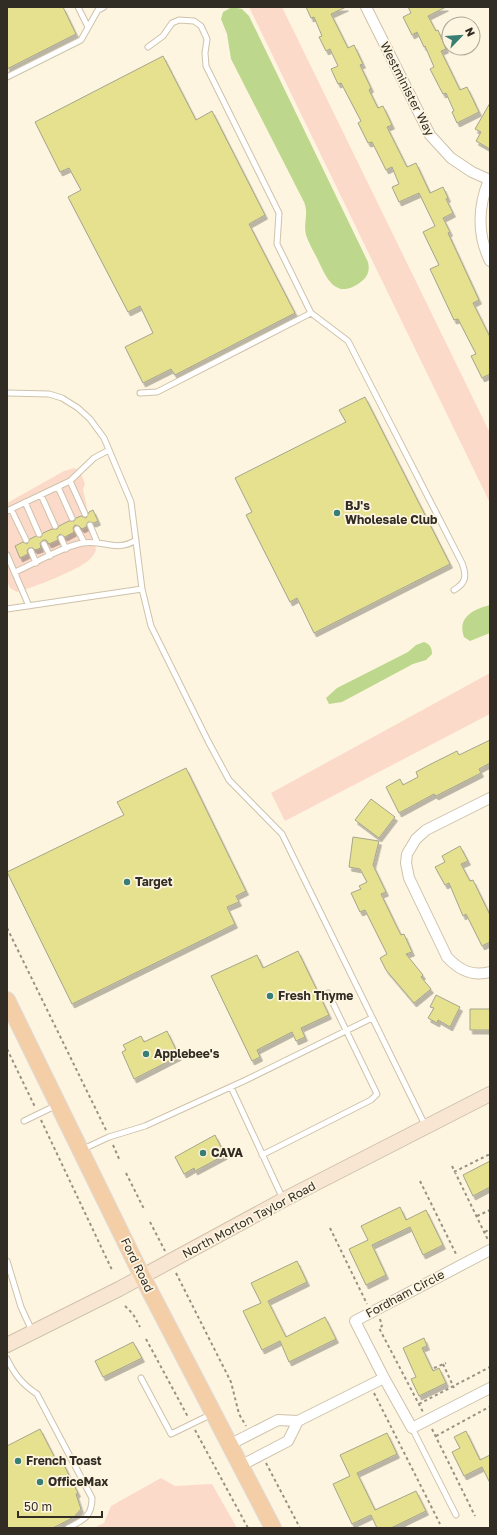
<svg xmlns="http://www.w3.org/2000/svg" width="497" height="1535" font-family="'Golos Text',sans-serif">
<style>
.green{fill:#fcdaca}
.water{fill:#bdd88c}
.building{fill:#e6e18f;stroke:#a6a58c;filter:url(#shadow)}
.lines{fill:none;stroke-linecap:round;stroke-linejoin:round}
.lane-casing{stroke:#cec2aa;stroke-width:7}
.street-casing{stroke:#cec2aa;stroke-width:12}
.secondary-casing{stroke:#cec2aa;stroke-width:16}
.primary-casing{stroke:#dedddc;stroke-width:18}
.path{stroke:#999283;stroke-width:2;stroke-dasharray:3 3;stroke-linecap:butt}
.lane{stroke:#fff;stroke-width:5}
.street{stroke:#fff;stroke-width:10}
.secondary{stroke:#f9e6d2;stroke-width:14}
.primary{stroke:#f4cea6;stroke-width:16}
.poi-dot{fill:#397e73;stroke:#fef5e1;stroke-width:1.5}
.labels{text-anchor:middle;stroke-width:3.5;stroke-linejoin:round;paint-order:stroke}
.street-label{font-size:12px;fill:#322d24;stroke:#fef5e1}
.poi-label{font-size:12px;font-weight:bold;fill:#322d24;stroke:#fef5e1;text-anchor:start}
</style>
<defs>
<filter id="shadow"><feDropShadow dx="2.5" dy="4" stdDeviation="0" flood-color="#0004"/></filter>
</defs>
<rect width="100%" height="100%" fill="#fef5e1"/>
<path class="green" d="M249 7H282L490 433V503Z
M74 468 80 471 85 484 83 489 96 550C95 553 93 556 91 558 82 569 32 588 17 592L10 588 7 581V503L64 471Z
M490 673V714L285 821 271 793Z
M161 1478 175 1486 212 1484 237 1528H94L104 1523 111 1506Z"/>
<path class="water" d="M232 7 242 9 249 16 368 262C370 270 368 276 362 281 337 301 327 280 318 260 314 252 309 244 306 235 303 224 309 214 304 202L231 59 227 34 221 19 223 12Z
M490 605V633L470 641 464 637C457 618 473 609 490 605Z
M424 642C430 644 432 648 432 654L426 660 413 664 342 702 329 704 326 698 337 688 408 652 416 645Z"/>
<path class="building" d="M7 7H63L76 34 7 69Z
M306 7H346L331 14 348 48 354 45 363 64 360 65 371 88 369 90 378 108 383 106 392 125 387 127 407 167 416 163 430 193 443 187 448 198 446 199 453 213 443 218 450 232 448 233 479 300 473 303 490 337V374L482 378 471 356 476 354 458 319 454 320 430 269 439 265 423 232 435 226 419 193 399 202 392 187 399 184 392 167 386 170 372 142 368 143 358 123 361 121 341 83 338 84 331 69 338 66 330 49 326 51 319 37 322 36 314 17 311 18Z
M408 7H446L428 16 436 31 438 30 446 49 441 51 460 90 467 87 479 112 457 123 452 112 454 111 446 93 443 94 430 69 434 67 425 46 424 47 417 32 412 35 403 17 411 13Z
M163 56 196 120 212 111 265 215 249 224 295 313 175 375 171 369 143 383 125 347 153 333 140 306 128 312 68 197 81 190 69 168 60 172 35 122Z
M490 103V149L476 141 481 132 475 129Z
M365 397 450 564 314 633 297 598 290 602 246 515 252 512 235 478 346 422 339 410Z
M93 510 98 521 94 523 88 522 86 527 82 529 79 526 75 525 73 528 74 532 65 537 60 534 57 537 58 540 49 544 46 540H43L40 543 41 548 35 550 33 548H29L27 550 28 554 20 558 15 546 23 542 27 544 30 539 36 536 41 537 43 533 52 529H57L59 526 69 521H74L76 518 81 516 86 518 89 512Z
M490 740V763L479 769 481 773 436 796 434 794 399 813 386 787 400 779 403 785 418 777 416 772 429 765 457 751 459 755Z
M186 768 246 891 236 896 239 902 227 907 235 924 72 1004 7 872 124 815 117 802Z
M371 799 395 817 379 838 355 820Z
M353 837 379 841 373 865 386 892 381 894 394 921 401 935 404 934 412 952 406 954 423 975 421 977 431 989 414 1003 386 970 380 958 387 954 365 910 360 912 351 893 361 889 359 886 367 882 360 869 349 867Z
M460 846 468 861 461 864 470 881 473 880 490 915V942L482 946 466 914 463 916 449 883 445 885 435 867 445 862 442 856Z
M298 951 329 1015 301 1028 305 1037 296 1041 292 1032 257 1050 260 1057 252 1061 211 976 257 955 263 968Z
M436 995 460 1007 450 1027 438 1020 437 1023 428 1018 434 1008 430 1007Z
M470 1009H490V1030H470Z
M167 1031 179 1056 134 1079 122 1052 126 1050 123 1045 141 1036 144 1042Z
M215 1135 225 1155 195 1171 194 1168 184 1174 175 1157Z
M490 1161V1187L473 1196 463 1175Z
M400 1207 406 1220 426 1210 443 1245 423 1255 410 1227 372 1245 386 1275 366 1285 349 1249 368 1240 361 1226Z
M297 1261 307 1282 268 1301 286 1337 325 1317 336 1339 289 1362 280 1341 262 1350 243 1311 261 1303 251 1283Z
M424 1338 427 1346 422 1348 433 1371 439 1368 446 1383 419 1396 411 1379 416 1377 403 1348Z
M133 1342 142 1358 103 1377 95 1361Z
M40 1429 55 1458 57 1457 61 1464 63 1463 78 1493 76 1494 81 1509 74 1517 53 1528H7V1446Z
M466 1431 480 1460 490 1455V1483L482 1467 464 1476 452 1452 460 1448 454 1437Z
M387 1433 397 1454 357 1473 375 1510 416 1491 426 1511 391 1528H377L371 1515 352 1524 333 1484 350 1476 340 1455Z"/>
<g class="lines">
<g class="lane-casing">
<path id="lane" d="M78 7 88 27
M148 47 163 36 172 23 179 20 194 21 201 26 207 39 205 53 206 66 279 213 277 244 311 313 348 341 462 563C467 576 466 583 454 590
M7 77 81 40 98 10 104 7
M7 393 49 394 62 398 78 408 90 419 104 438 131 502 142 589
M140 393 157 392 311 313
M70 481 85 514
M58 487 72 518
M41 495 55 526
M25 502 39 534
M11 509 26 540
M7 511 70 481 94 458 109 450
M90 525 97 542
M77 529 84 542
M61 538 66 549
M44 544 50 556
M31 551 36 563
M7 555 29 606
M15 572C34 564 63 546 83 543 103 539 116 553 136 540
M7 609 142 589 151 626 208 741 229 780 282 834 425 1125
M231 1087 283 1199
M24 1121 57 1105
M81 1150 109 1137 145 1126 246 1080 372 1018
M262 1155 371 1100 377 1094 328 993
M7 1261 21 1307 32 1331
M7 1359C15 1375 22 1384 37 1394L92 1498C92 1517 83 1520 68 1528
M141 1378 171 1434 212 1414
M412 1428 456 1515"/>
</g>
<g class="street-casing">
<path id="street" d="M366 7 430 135 451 158 472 172 490 180
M489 180C478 206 477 235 490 261
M490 798 426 830 416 839 407 854 406 863 409 878 447 957C459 970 472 977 490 972
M490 1250 355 1321 384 1378 412 1428 490 1388
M298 1421 384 1378
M229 1445 278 1420 298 1421 288 1441 240 1466"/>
</g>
<g class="secondary-casing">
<path id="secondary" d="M7 1345 119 1289 283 1200 490 1094"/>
</g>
<g class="primary-casing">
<path id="primary" d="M7 1000 142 1276 273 1528"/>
</g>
<path class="path" d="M7 928 106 1130
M7 1049 35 1107
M41 1120 112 1270
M113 1145 120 1161
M452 1166 488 1240
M454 1172 490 1154
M126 1173 144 1209
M420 1181 457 1256
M477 1216 490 1210
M150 1222 165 1251
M330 1228 367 1304
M485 1232 490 1229
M176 1273 231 1382 239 1414 246 1426
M125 1306 133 1314 140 1327
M380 1319 382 1326 379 1328 423 1412
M146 1339 188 1417
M443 1364 454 1388
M434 1368 446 1363
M374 1393 440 1524
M419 1404 490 1367
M432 1429 475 1516
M195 1430 248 1528
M436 1436 489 1407
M266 1463 300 1528"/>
<use href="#lane" class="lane"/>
<use href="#street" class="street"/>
<use href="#secondary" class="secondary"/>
<use href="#primary" class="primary"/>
</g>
<g class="poi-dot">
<circle cx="337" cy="513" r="4"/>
<circle cx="127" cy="882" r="4"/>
<circle cx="270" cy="996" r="4"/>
<circle cx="146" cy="1054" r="4"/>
<circle cx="203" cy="1153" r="4"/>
<circle cx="18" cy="1461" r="4"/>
<circle cx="40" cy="1482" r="4"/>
</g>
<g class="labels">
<g class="street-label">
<text transform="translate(407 89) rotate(63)" y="4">Westminister Way</text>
<text transform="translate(249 1220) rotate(-28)" y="4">North Morton Taylor Road</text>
<text transform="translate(137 1265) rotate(64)" y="4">Ford Road</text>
<text transform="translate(405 1294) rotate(-28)" y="4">Fordham Circle</text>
</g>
<g class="poi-label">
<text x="345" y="510">BJ's<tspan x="345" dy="14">Wholesale Club</tspan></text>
<text x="135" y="886">Target</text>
<text x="278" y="1000">Fresh Thyme</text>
<text x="154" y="1058">Applebee's</text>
<text x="211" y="1157">CAVA</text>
<text x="26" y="1465">French Toast</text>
<text x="48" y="1486">OfficeMax</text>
</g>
</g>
<rect width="497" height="1535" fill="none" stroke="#322d24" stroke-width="16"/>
<g transform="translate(461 36) rotate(65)"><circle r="19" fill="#fef5e1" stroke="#aca595"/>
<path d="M0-3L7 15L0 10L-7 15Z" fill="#397e73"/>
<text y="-6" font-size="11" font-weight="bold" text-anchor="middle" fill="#322d24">N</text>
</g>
<path d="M18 1511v6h84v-6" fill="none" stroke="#322d24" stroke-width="2"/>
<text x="24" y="1511" font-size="12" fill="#322d24" stroke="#fef5e1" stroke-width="3" paint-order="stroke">50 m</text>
</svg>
